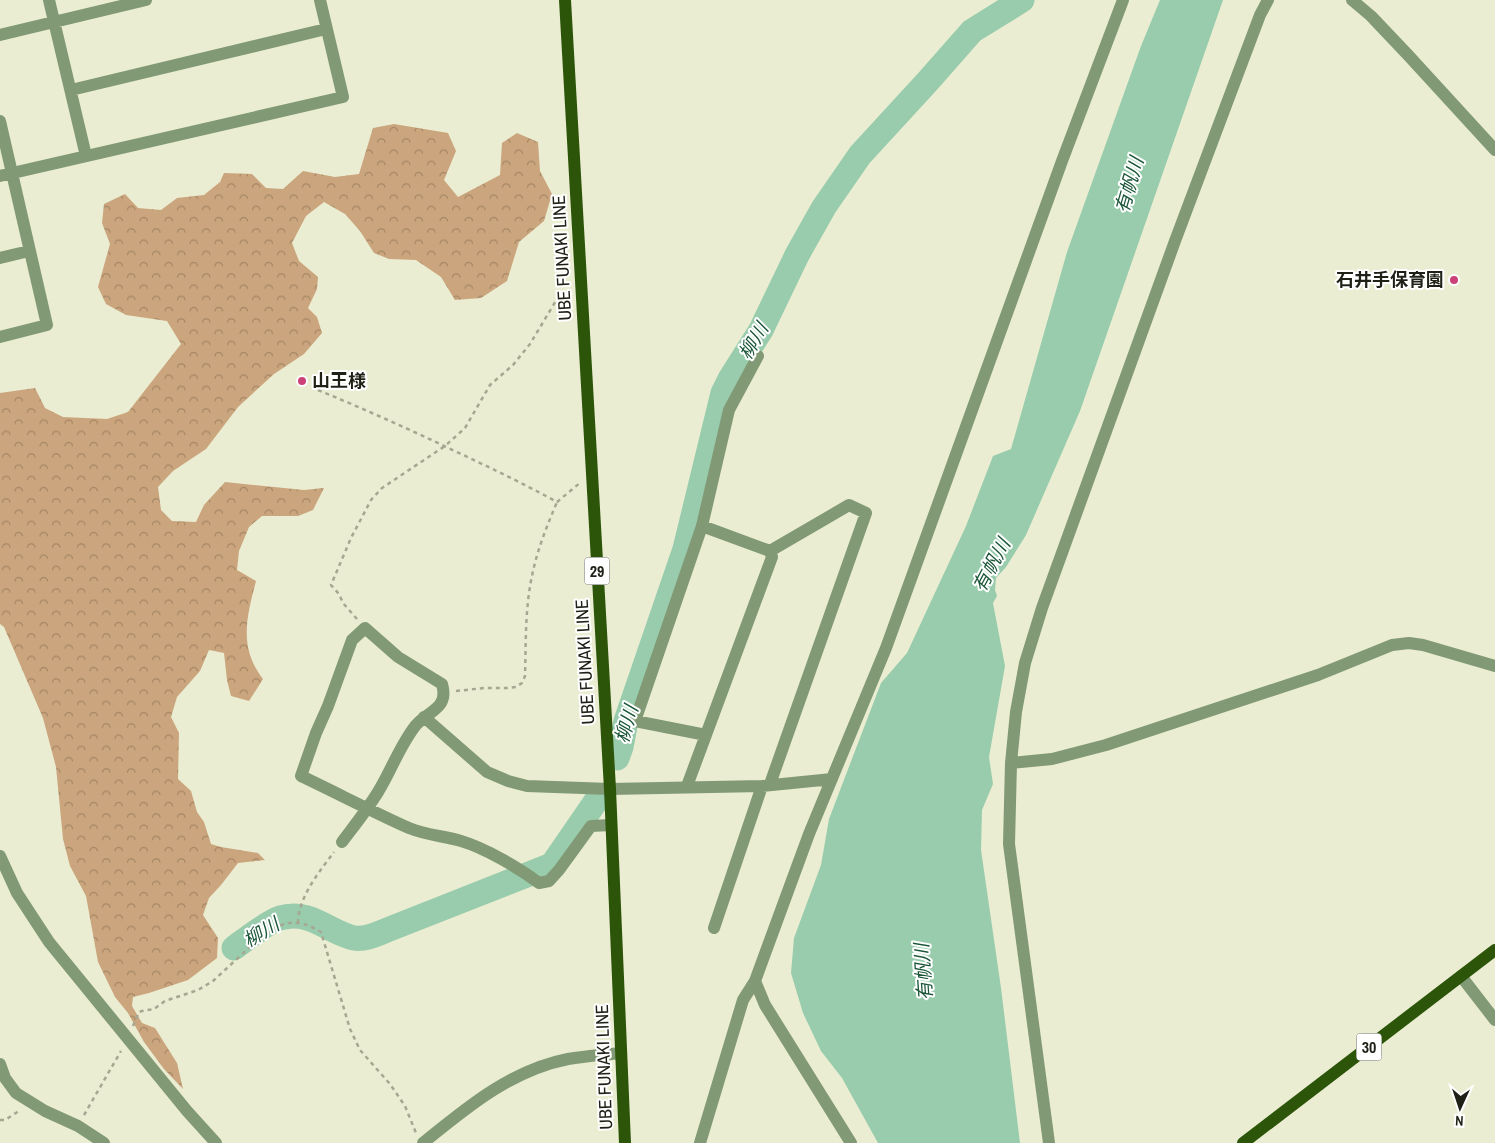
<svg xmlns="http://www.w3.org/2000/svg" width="1495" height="1143" font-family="'Archivo Narrow','Noto Sans JP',sans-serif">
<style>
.forest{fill:url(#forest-crowns)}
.water{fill:#98ccac}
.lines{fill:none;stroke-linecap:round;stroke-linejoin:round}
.river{stroke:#98ccac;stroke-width:25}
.path{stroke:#a5a792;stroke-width:2.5;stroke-dasharray:4 4;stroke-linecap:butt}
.minor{stroke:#819975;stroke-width:12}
.major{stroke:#2c550a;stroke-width:12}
.poi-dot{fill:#cc4177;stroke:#fff;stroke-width:2}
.labels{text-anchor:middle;stroke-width:4;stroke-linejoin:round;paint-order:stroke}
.shield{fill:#fff;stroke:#62635c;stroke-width:1}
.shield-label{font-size:16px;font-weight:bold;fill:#1f2016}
.street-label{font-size:18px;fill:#1f2016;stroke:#fff}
.poi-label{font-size:18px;font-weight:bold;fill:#1f2016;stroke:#fff;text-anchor:end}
.water-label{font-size:19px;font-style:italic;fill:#1b5638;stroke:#fff}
</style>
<defs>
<pattern id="forest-crowns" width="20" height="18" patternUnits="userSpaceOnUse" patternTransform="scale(1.25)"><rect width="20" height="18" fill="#cba57d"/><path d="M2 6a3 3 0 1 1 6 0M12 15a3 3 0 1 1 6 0" fill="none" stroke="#a48665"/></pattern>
</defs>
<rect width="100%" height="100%" fill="#eaedd1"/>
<path class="forest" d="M394 124 448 133 456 151 444 180 458 197 500 175 502 143 517 133 538 142 540 171 552 194 544 221 519 242 507 281 481 298 455 300 441 277 416 260 389 259 374 253 360 231 345 214 324 202 306 216 292 243 299 261 318 277 317 289 308 308 317 317 322 333 304 354 274 374 238 407 206 449 173 471 158 487 161 510 172 521 196 522 204 505 225 482 304 490 324 488 313 510 298 516H262L249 527 239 551 237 570 256 581C247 616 238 647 263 679L249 701 231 696 227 680 224 653 209 650 200 671 177 697 171 717 179 733 178 779 191 791 197 812 204 822 211 844 221 847 258 853 265 860 238 863 221 885 209 898 203 915 218 938 217 958 188 980 149 993 133 997 132 1006 142 1023 155 1028 177 1063 183 1089 164 1069 144 1042 128 1013 115 997 98 962 86 896 70 866 63 839 56 767 43 718 4 627 0 624V393L35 388 45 408 63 417 107 419 128 412 181 344 167 321 126 315 106 304 98 287 110 244 102 223 104 204 125 194 138 208 161 210 177 198 204 195 220 182 224 173 252 174 266 188 283 189 303 171 335 177 359 174 373 128Z"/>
<path class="water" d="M1160 0H1223L1080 411 1026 535 1006 567 996 578 995 590 997 596 993 603 1005 666 989 757 993 784 982 810 981 850 1001 988 1020 1143H878L842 1078 821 1051 803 1013 791 973 794 938 821 865 829 819 881 683 907 653 966 526 993 456 1011 449 1067 252 1141 46Z"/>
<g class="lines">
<path class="river" d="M617 758 621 747 626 721 685 549 723 393 730 379 761 330 797 255 824 207 860 155 928 81 972 31 1022 0
M234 948C245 940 269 921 280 918 310 909 328 932 354 938 365 940 377 934 387 930L552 865 596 801"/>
<path class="path" d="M318 390C359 407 400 425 440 444 480 463 519 481 557 502L581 482
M357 619 343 603 339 594 331 585 351 538 371 500 382 488 445 446 465 428 490 385 513 365 530 344 560 294 570 293
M456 691 484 688H507L516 687 522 683 525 676C526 642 525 608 532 576 537 550 547 526 557 502
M298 923C298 898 319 872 334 852
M133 1026 139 1012 142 1011 154 1009 165 1001 198 990 213 981 253 944 275 928 286 923H298L308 925 321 932 350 1029 360 1050 390 1084 405 1106 416 1133
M84 1115 121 1051
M0 1120H5L19 1111"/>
<path class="minor" d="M49 0 86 156
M1352 0 1371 16 1408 55 1495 150
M0 35 146 0
M71 90 326 29
M0 121 47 325 0 337
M0 176 343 97 320 0
M0 258 29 251
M424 717 487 772 508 781 527 786 610 789 762 786 832 779
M706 735 635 721 702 526 729 410 758 356
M1011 763 1052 759 1106 745 1318 675 1392 645 1409 643 1423 645 1495 666
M770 784 866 513 849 505 770 551
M687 786 772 557 770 551 702 526
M342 842C354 826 367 810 378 792 391 771 400 745 416 725 430 710 449 708 442 684L398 657 365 628 352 640 328 706 316 733 301 776C337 793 373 812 409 828 426 835 444 836 461 841 485 848 519 868 539 883L549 881 559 870 591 826 611 825
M0 856 17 893 49 942 187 1111 216 1143
M714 928 762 786
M1461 976 1495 1020
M755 981 765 1005 851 1143
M0 1064 5 1078 16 1093 45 1111 78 1126 104 1143
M423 1143C466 1108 511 1070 568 1059 585 1056 603 1055 621 1053
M700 1143 743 1000 755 981 809 834 886 648 1062 161 1123 0
M1049 1143 1009 844 1011 763 1016 712 1025 663 1042 608 1175 241 1260 15 1268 0"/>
<path class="major" d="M565 0 610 789 625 1143
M1243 1143 1495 950"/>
</g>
<g class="poi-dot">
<circle cx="1454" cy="280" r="5"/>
<circle cx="302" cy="381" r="5"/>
</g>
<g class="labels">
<g class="shield">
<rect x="584.5" y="557.5" width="25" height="27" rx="4"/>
<rect x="1356.5" y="1033.5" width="25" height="27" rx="4"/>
</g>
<g class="shield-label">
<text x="597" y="577">29</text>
<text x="1369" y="1053">30</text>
</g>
<g class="street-label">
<text transform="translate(562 258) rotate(-93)" y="6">UBE FUNAKI LINE</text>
<text transform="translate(585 662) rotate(-93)" y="6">UBE FUNAKI LINE</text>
<text transform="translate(604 1067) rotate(-92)" y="6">UBE FUNAKI LINE</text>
</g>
<g class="poi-label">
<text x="1444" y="286">石井手保育園</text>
<text x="312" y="387" text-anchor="start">山王様</text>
</g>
<g class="water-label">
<text transform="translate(1129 185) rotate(-74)" y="7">有帆川</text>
<text transform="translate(753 341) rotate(-59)" y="7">柳川</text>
<text transform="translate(991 565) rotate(-62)" y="7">有帆川</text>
<text transform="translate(626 724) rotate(-74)" y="7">柳川</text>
<text transform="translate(261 932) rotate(-31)" y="7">柳川</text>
<text transform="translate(923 972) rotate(-94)" y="7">有帆川</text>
</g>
</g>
<g transform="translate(1460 1108) rotate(183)" stroke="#ffffff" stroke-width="4" paint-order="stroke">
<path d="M0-4L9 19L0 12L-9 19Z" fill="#1f2016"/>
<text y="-8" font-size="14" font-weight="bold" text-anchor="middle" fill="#1f2016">N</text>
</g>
</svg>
